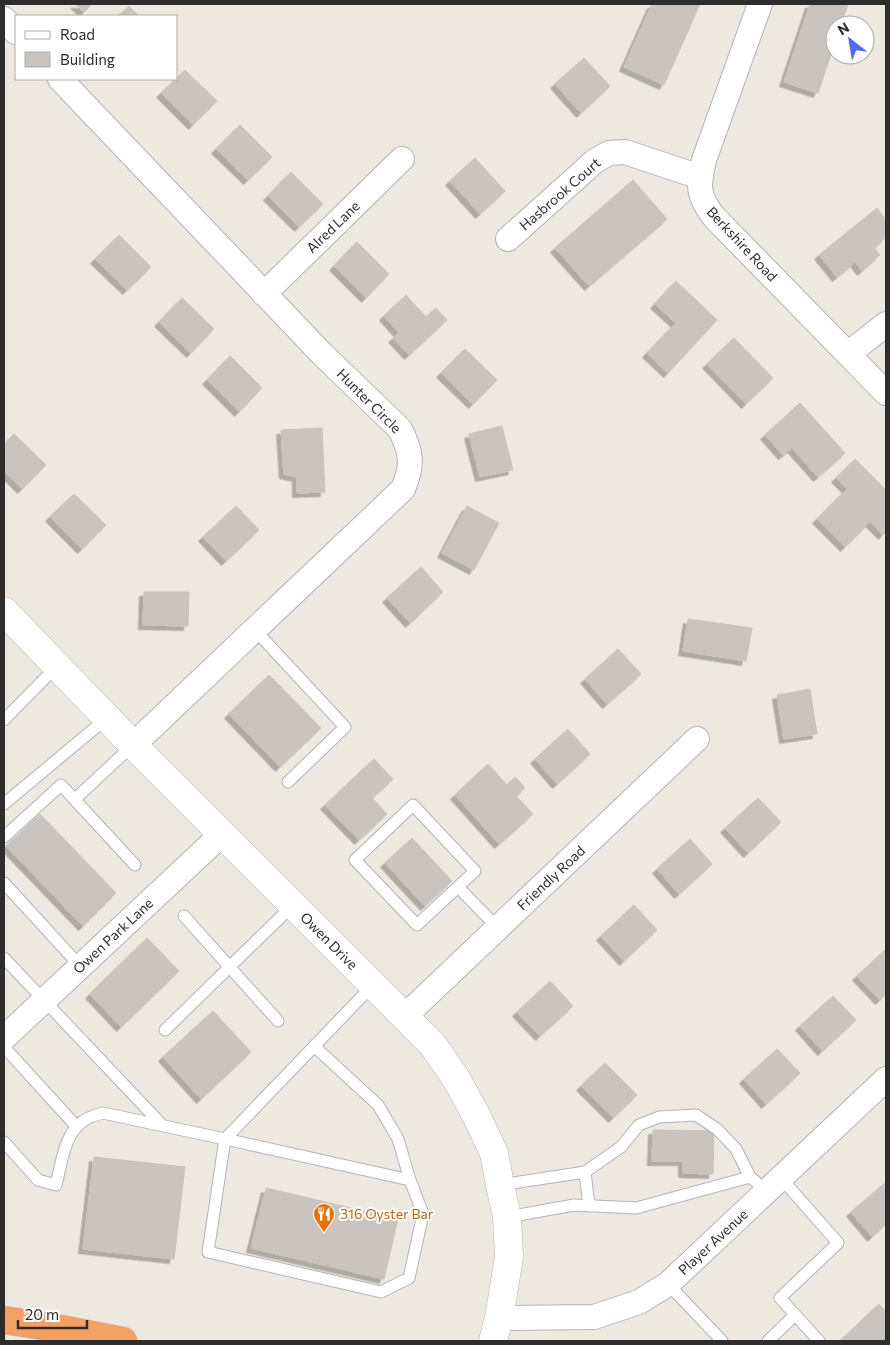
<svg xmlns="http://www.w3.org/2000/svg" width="890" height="1345" font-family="Commissioner,sans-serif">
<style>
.building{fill:#c9c4bf;stroke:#c9c3ba;filter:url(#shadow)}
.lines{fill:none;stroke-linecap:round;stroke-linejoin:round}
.lane-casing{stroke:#b1b3bc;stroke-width:13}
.street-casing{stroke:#b1b3bc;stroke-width:26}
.secondary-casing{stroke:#b1b3bc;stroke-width:29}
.highway-casing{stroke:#c8c8c8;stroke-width:29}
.lane{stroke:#fff;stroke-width:11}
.street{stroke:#fff;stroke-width:24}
.secondary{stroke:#fff;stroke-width:28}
.highway{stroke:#f5a063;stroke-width:28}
.labels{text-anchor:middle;stroke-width:4;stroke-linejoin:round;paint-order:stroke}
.street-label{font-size:14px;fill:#2d2d2d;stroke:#fff}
.food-label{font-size:14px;fill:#c56008;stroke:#fff;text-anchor:start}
</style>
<defs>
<filter id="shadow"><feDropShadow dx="-4.5" dy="4.5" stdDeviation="0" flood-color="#0004"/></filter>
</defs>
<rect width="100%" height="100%" fill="#ede8e0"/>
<path class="building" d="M75 4H92L84 12Z
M652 4H700L664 85 624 67Z
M810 4H848L841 25H835V42L818 93 784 82Z
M129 6 139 16H118Z
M584 58 610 86 581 113 555 84Z
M185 70 217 101 193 125 161 93Z
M240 125 272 157 248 180 216 149Z
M475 158 505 191 480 214 450 181Z
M291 172 323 204 299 227 268 196Z
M633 180 667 219 589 286 555 248Z
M877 208 886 220V237L874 248 880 255 862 271 855 262 837 277 819 255Z
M119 235 151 267 127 290 95 259Z
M357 242 389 274 366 298 334 266Z
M676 281 717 320 668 373 647 353 676 323 655 304Z
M406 295 426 317 436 308 447 320 409 355 393 338 399 333 384 316Z
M182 298 214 329 191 353 159 322Z
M734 338 773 378 746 404 707 364Z
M465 349 497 380 473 404 441 373Z
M230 356 262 388 239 412 207 380Z
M800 403 845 453 818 477 792 448 783 455 765 435Z
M502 426 513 470 480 477 469 434Z
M322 428 325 492 297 493V477L284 474 281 430Z
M14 434 46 465 22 489 4 471V444Z
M855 459 886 490V531L883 535 870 522 845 547 817 519 847 489 836 478Z
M74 494 106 525 82 549 50 517Z
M236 506 259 530 226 561 203 537Z
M467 506 499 523 474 570 442 553Z
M421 567 443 592 410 623 387 598Z
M144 592H189L188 626 143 625Z
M688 619 752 628 746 661 683 651Z
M618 649 641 674 607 704 585 679Z
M269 675 321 728 280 767 229 714Z
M810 689 817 734 784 739 777 695Z
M568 729 590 754 557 784 535 759Z
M374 759 393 779 372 798 387 814 359 840 325 805Z
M488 764 507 785 515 777 525 788 516 796 533 814 499 844 455 795Z
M758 798 781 822 748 853 725 828Z
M40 814 116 893 83 926 6 846Z
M412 838 452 881 425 906 385 863Z
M690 839 712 864 679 894 657 869Z
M634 905 657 930 624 961 601 936Z
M147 938 179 971 121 1027 90 994Z
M886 949V994L880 1000 857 976Z
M550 981 573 1006 540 1036 517 1012Z
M833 996 856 1020 822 1051 800 1026Z
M213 1011 251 1052 201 1099 163 1057Z
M777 1049 800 1073 766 1104 744 1079Z
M605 1063 637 1095 613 1118 581 1086Z
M653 1130 714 1131 713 1174 683 1173V1161H652Z
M94 1157 185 1167 174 1259 83 1249Z
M886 1182V1224L872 1237 851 1212Z
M266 1188 398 1219 384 1279 251 1248Z
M879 1304 886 1311V1341H840Z"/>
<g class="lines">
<g class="lane-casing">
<path id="lane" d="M255 630 345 727 288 782
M4 720 57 666
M75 799 133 745
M4 804 107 718
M413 805 475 871 417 925 355 860Z
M4 837 61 785 135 865
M4 883 80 966
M458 887 498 928
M184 916 278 1021
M4 958 162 1125
M165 1030 293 905
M314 1046 378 1105 398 1139 410 1180 423 1214 409 1278 381 1292 208 1252 225 1139 373 985
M4 1047 77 1127
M4 1142 38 1180 56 1185C62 1162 64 1130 88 1118 93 1116 98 1114 103 1113L225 1139 410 1180
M585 1172 589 1206
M781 1178 838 1243 780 1298 819 1341
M500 1185 585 1172 621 1147 639 1125 659 1117 696 1115 717 1129 736 1149 750 1177
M507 1217 574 1205 636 1208 750 1177 767 1191
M668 1284 722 1341
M768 1341 795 1315"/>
</g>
<g class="street-casing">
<path id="street" d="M760 4 704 160C698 186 697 195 714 217L886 393
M4 19 16 32
M60 79 322 354 400 429C412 453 413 465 403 489L133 745
M508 239 595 161 609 153 625 152 700 177
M264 294 402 159
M848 354 886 324
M405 1016 697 739
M4 1038 222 834
M499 1318 594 1317 639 1302 668 1284 886 1079"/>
</g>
<g class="secondary-casing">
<path id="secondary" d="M4 611 133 745 433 1045 457 1080 477 1117 494 1153 500 1185 507 1217 509 1257 499 1318 493 1341"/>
</g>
<g class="highway-casing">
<path id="highway" d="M4 1320 56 1328 123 1341"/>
</g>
<use href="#lane" class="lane"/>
<use href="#street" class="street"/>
<use href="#secondary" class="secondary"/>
<use href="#highway" class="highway"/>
</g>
<defs>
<g id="restaurant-pin" transform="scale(1.125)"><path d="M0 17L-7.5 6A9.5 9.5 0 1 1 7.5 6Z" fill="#e8710a" stroke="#fff"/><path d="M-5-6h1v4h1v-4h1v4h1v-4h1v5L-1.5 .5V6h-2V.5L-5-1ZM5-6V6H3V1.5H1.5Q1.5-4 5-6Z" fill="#fff"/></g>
</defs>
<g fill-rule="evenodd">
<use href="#restaurant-pin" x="324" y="1214"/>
</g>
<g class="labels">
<g class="street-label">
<text transform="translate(560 194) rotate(-41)" y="5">Hasbrook Court</text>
<text transform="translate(333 227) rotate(-44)" y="5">Alred Lane</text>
<text transform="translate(742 244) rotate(47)" y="5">Berkshire Road</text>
<text transform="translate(369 401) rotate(45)" y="5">Hunter Circle</text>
<text transform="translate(551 878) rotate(-43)" y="5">Friendly Road</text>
<text transform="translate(113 936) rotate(-43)" y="5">Owen Park Lane</text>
<text transform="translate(329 941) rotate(45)" y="5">Owen Drive</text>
<text transform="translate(713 1242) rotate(-43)" y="5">Player Avenue</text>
</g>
<g class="food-label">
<text x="340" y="1219">316 Oyster Bar</text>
</g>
</g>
<rect width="890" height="1345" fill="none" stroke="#2d2d2d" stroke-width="10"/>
<rect x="15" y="15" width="162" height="65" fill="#ffffff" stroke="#ababab"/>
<rect x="25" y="31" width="25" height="8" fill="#ffffff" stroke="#ababab"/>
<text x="60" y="40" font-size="15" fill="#2d2d2d">Road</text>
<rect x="25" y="52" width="25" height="15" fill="#c9c4bf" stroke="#ababab"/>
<text x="60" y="65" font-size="15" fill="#2d2d2d">Building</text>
<g transform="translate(850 40) rotate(329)"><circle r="24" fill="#ffffff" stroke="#ababab"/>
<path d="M0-4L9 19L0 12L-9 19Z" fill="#4b6cf0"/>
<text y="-8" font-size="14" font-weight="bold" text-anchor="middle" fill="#2d2d2d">N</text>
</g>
<path d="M18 1320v8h69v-8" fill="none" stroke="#2d2d2d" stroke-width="2.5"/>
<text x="25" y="1320" font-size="15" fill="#2d2d2d" stroke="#ffffff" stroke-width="4" paint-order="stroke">20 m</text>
</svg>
